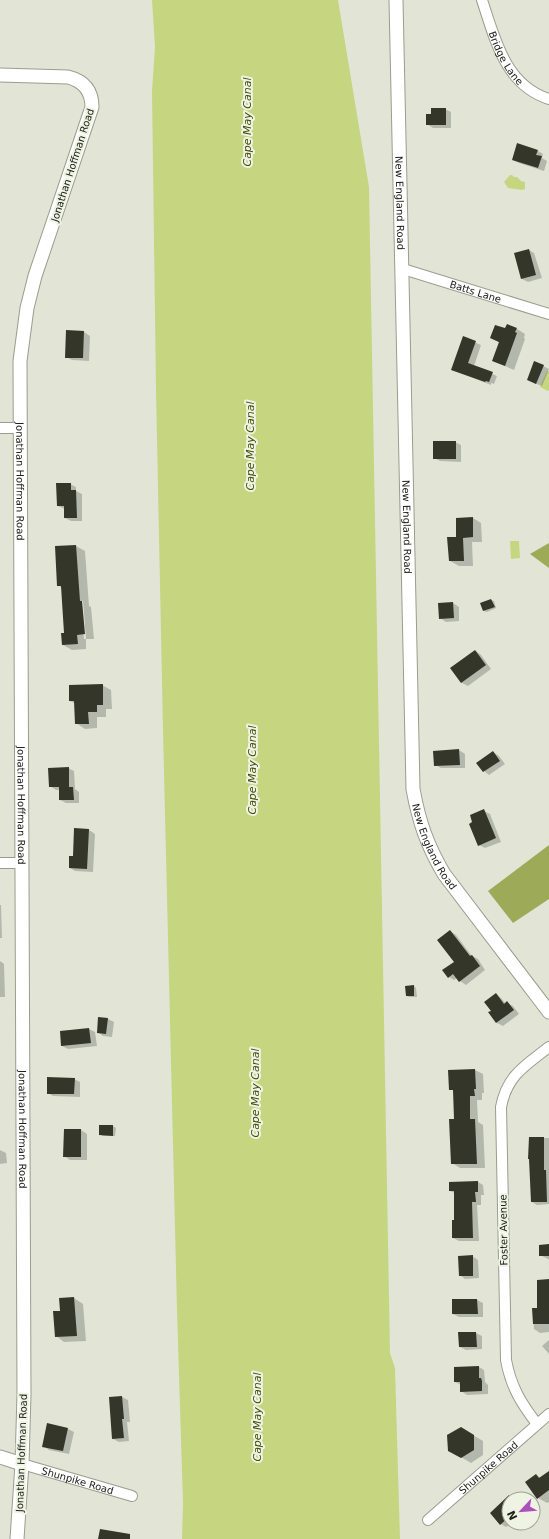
<svg xmlns="http://www.w3.org/2000/svg" width="549" height="1539" font-family="'DejaVu Sans',sans-serif">
<style>
.forest{fill:#9daa57}
.water{fill:#c6d580}
.shadow{fill:#0003;fill-rule:evenodd}
.building{fill:#333629}
.lines{fill:none;stroke-linecap:round;stroke-linejoin:round}
.minor-casing{stroke:#9a9d8e;stroke-width:12}
.tertiary-casing{stroke:#9a9d8e;stroke-width:15}
.minor{stroke:#fff;stroke-width:10}
.tertiary{stroke:#fff;stroke-width:13}
.labels{text-anchor:middle;stroke-width:4;stroke-linejoin:round;paint-order:stroke}
.street-label{font-size:10px;fill:#20211b;stroke:#eff3e3}
.water-label{font-size:11px;font-style:italic;fill:#444c0b;stroke:#eff3e3}
</style>
<rect width="100%" height="100%" fill="#e2e5d6"/>
<path class="forest" d="M549 543V568L530 554Z
M549 845V899L513 923 488 891Z"/>
<path class="water" d="M152 0H338L369 187 390 1353 395 1368 400 1539H182L183 1503 177 1311 163 731 156 390 152 91 155 47Z
M510 175H512L514 177H517L521 181 525 182V189L522 190 508 188 504 182Z
M547 371H549V390L548 391 540 387Z
M510 541H519L520 558 511 559Z"/>
<path class="shadow" d="M445 109 451 112V128H433L427 124 432 115Z
M538 151 543 154 542 158 547 161 544 171 519 163 513 160Z
M529 250 534 253 542 278 528 282 522 279Z
M517 329 525 334 524 338 525 339 514 370 493 361 500 343 491 338 506 330Z
M67 331 84 332 90 336 89 361 72 360 66 357Z
M464 338 481 345 474 366 497 376 494 384 491 383V385L458 372Z
M543 366 549 369 542 386 534 383Z
M455 442 461 445V462L440 461 434 458Z
M70 484 76 487V491L82 494V521H71L65 518V509L58 506Z
M473 518 481 523 482 542H472L473 566H459L450 561 457 538Z
M76 546 85 551 89 606 91 607 94 639H86V649L72 650 63 645 65 633 62 588 58 585ZM81 601H83L86 639H84Z
M491 600 494 601 496 608 487 612 484 611 481 604Z
M453 603 459 607V621L446 622 440 618Z
M476 651 481 655 491 669 468 686 462 683 452 669Z
M102 685 111 690 112 709H106V717H97V728L85 729 76 723V704L70 701Z
M459 750 465 754V768H441L435 765Z
M493 752 499 756 505 764 489 775 484 771Z
M68 768 74 771 75 789 79 792V803H66L60 800V790H56L50 786Z
M484 811 490 814 501 842 485 848 479 845Z
M75 829 89 830 95 834 93 872 75 871 70 868 74 857Z
M0 905H1L2 938H0Z
M450 931 456 935 471 955 478 959 485 970 466 985 460 981 457 978 454 980 449 977 455 962Z
M0 961 4 964 5 997H0Z
M414 986 416 988 417 997H409L407 996Z
M496 994 501 998 506 1004 507 1003 513 1006 519 1014 503 1026 497 1023 490 1013 492 1011Z
M99 1018 108 1019 114 1022 112 1037 103 1036 98 1032Z
M89 1029 95 1032 97 1046 68 1049 62 1046 61 1032Z
M475 1070 483 1074 484 1093H482V1100H477L478 1122 483 1125 485 1168H460L452 1163 455 1120 454 1091 450 1089Z
M74 1079 80 1082V1097L53 1096 48 1093Z
M100 1126H113L116 1128 115 1136H103L100 1134Z
M65 1130H81L87 1134V1160H70L64 1156Z
M530 1138H549V1204L537 1205 532 1202Z
M0 1150 6 1153 7 1163 0 1164Z
M478 1182 483 1185 484 1195H481V1205H477L479 1241H459L453 1238 455 1221V1193L450 1191Z
M549 1245V1260L548 1259 540 1255Z
M472 1256 478 1260 479 1278 465 1279 460 1275Z
M549 1280V1332L540 1333 534 1329 533 1309H538Z
M74 1298 83 1304 86 1341 64 1342 56 1336 61 1312Z
M453 1300H477L483 1303V1317H459L453 1314Z
M459 1333H476L482 1336V1349L466 1350 460 1347Z
M549 1340V1354L542 1346Z
M479 1367 484 1370 485 1382 488 1385V1394L467 1395 461 1391V1385L455 1382Z
M122 1397 128 1400 130 1422H127L129 1441 119 1442 113 1439 110 1398Z
M48 1425 68 1429 74 1432 69 1454 49 1450 44 1446Z
M461 1428 483 1441V1455L471 1463 449 1450Z
M549 1472V1502L547 1503 538 1498 536 1475 541 1478Z
M509 1496 514 1499H509V1523H511L506 1527 501 1524 491 1513Z"/>
<path class="building" d="M431 108H446V125H426V114H431Z
M517 143 538 150 536 155 542 156 538 168 512 160Z
M529 249 536 275 521 279 514 253Z
M507 324 517 328 515 332 517 333 505 366 492 361 499 342 490 338 495 325 505 328Z
M66 330 84 331 83 358H65Z
M463 336 476 341 468 363 493 372 489 382 486 381 485 382 451 370Z
M534 361 544 365 536 384 527 380Z
M433 441H456V459H433Z
M56 483H71V490H76L77 518H64V506H57Z
M473 517V537L463 538 464 561H449L447 537H456V518Z
M76 545 80 601H82L85 634 77 635 78 644 62 645 61 633H64L61 586H57L55 546Z
M491 599 495 607 483 611 480 603Z
M453 602 454 618 439 619 438 603Z
M475 650 486 665 461 683 450 668Z
M103 684V705H97V712H88L89 724H75L74 701H69V685Z
M459 749 460 765 434 766 433 751Z
M493 751 500 761 483 772 476 763Z
M69 767V787H73L74 800H59V787H49L48 768Z
M484 809 496 838 478 846 469 824 472 822 470 815Z
M74 828 89 829 87 869 69 868V856H73Z
M450 930 470 956 472 955 480 966 459 982 453 974 448 978 442 970 454 962 437 940Z
M414 985V996H406L405 986Z
M496 993 504 1004 507 1001 514 1010 496 1023 488 1012 491 1011 484 1002Z
M98 1017 108 1018 106 1034 97 1033Z
M89 1028 91 1043 61 1046 60 1031Z
M475 1069 476 1089H474L475 1096H470V1119H475L477 1164H451L449 1119H454L453 1090H449L448 1070Z
M47 1077 75 1078 74 1094H47Z
M99 1125H113V1136L99 1135Z
M64 1129H81V1157H63Z
M529 1137H544V1170H546L547 1202H531L529 1159H528Z
M478 1181V1192H475L476 1202H472L473 1238H452V1220H454V1191H449V1182Z
M549 1244V1256H539V1245Z
M473 1255V1276H459L458 1256Z
M549 1279V1324H533L532 1308H537V1280Z
M74 1297 77 1336 55 1337 53 1311H60L59 1298Z
M452 1299H477L478 1314H452Z
M458 1332H476L477 1347H459Z
M479 1366V1378H481L482 1381V1391L460 1392V1382H454V1367Z
M122 1396 124 1419H122L124 1438 112 1439 109 1397Z
M47 1423 68 1428 63 1451 42 1447Z
M461 1427 474 1435V1450L461 1458 448 1451 447 1435Z
M549 1471V1490L537 1499 525 1482 536 1474 539 1478Z
M509 1495V1517L500 1525 490 1513Z
M100 1529 130 1534V1539H98Z"/>
<g class="lines">
<g class="minor-casing">
<g id="minor">
<path id="s1" d="M482 0C495 39 505 85 549 99"/>
<path id="s2" d="M403 269 549 314"/>
<path d="M0 428H21"/>
<path d="M0 863H22"/>
<path d="M537 1424C521 1403 511 1387 506 1360L501 1107C507 1075 526 1065 549 1047"/>
<path id="s3" d="M22 1464 132 1496"/>
<path id="s4" d="M428 1520 549 1414"/>
</g>
</g>
<g class="tertiary-casing">
<g id="tertiary">
<path id="s5" d="M396 0 413 789C419 822 427 845 444 874L549 1012"/>
<path id="s6" d="M0 75 68 77C84 81 92 91 92 107L35 276 27 308 20 361 24 1394 22 1464 17 1539"/>
<path d="M0 1457 22 1464"/>
</g>
</g>
<use href="#minor" class="minor"/>
<use href="#tertiary" class="tertiary"/>
</g>
<g class="labels">
<g class="street-label">
<text dy="4" stroke="none"><textPath href="#s1" startOffset="63">Bridge Lane</textPath></text>
<text transform="translate(72 165) rotate(-72)" y="4">Jonathan Hoffman Road</text>
<text dy="4" stroke="none"><textPath href="#s5" startOffset="203">New England Road</textPath></text>
<text dy="4" stroke="none"><textPath href="#s2" startOffset="76">Batts Lane</textPath></text>
<text dy="4" stroke="none"><textPath href="#s6" startOffset="495">Jonathan Hoffman Road</textPath></text>
<text dy="4" stroke="none"><textPath href="#s5" startOffset="527">New England Road</textPath></text>
<text dy="4" stroke="none"><textPath href="#s6" startOffset="819">Jonathan Hoffman Road</textPath></text>
<text dy="4" stroke="none"><textPath href="#s5" startOffset="851">New England Road</textPath></text>
<text dy="4" stroke="none"><textPath href="#s6" startOffset="1143">Jonathan Hoffman Road</textPath></text>
<text transform="translate(503 1230) rotate(-91)" y="4">Foster Avenue</text>
<text transform="translate(21 1453) rotate(-88)" y="4">Jonathan Hoffman Road</text>
<text dy="4" stroke="none"><textPath href="#s4" startOffset="80">Shunpike Road</textPath></text>
<text dy="4" stroke="none"><textPath href="#s3" startOffset="58">Shunpike Road</textPath></text>
</g>
<g class="water-label">
<text transform="translate(247 122) rotate(-90)" y="4">Cape May Canal</text>
<text transform="translate(250 446) rotate(-90)" y="4">Cape May Canal</text>
<text transform="translate(252 770) rotate(-90)" y="4">Cape May Canal</text>
<text transform="translate(255 1093) rotate(-90)" y="4">Cape May Canal</text>
<text transform="translate(257 1417) rotate(-90)" y="4">Cape May Canal</text>
</g>
</g>
<g transform="translate(521 1511) rotate(244)"><circle r="19" fill="#eff3e3" stroke="#9c9f93"/>
<path d="M0-3L7 15L0 10L-7 15Z" fill="#ac50ba"/>
<text y="-6" font-size="11" font-weight="bold" text-anchor="middle" fill="#20211b">N</text>
</g>
</svg>
